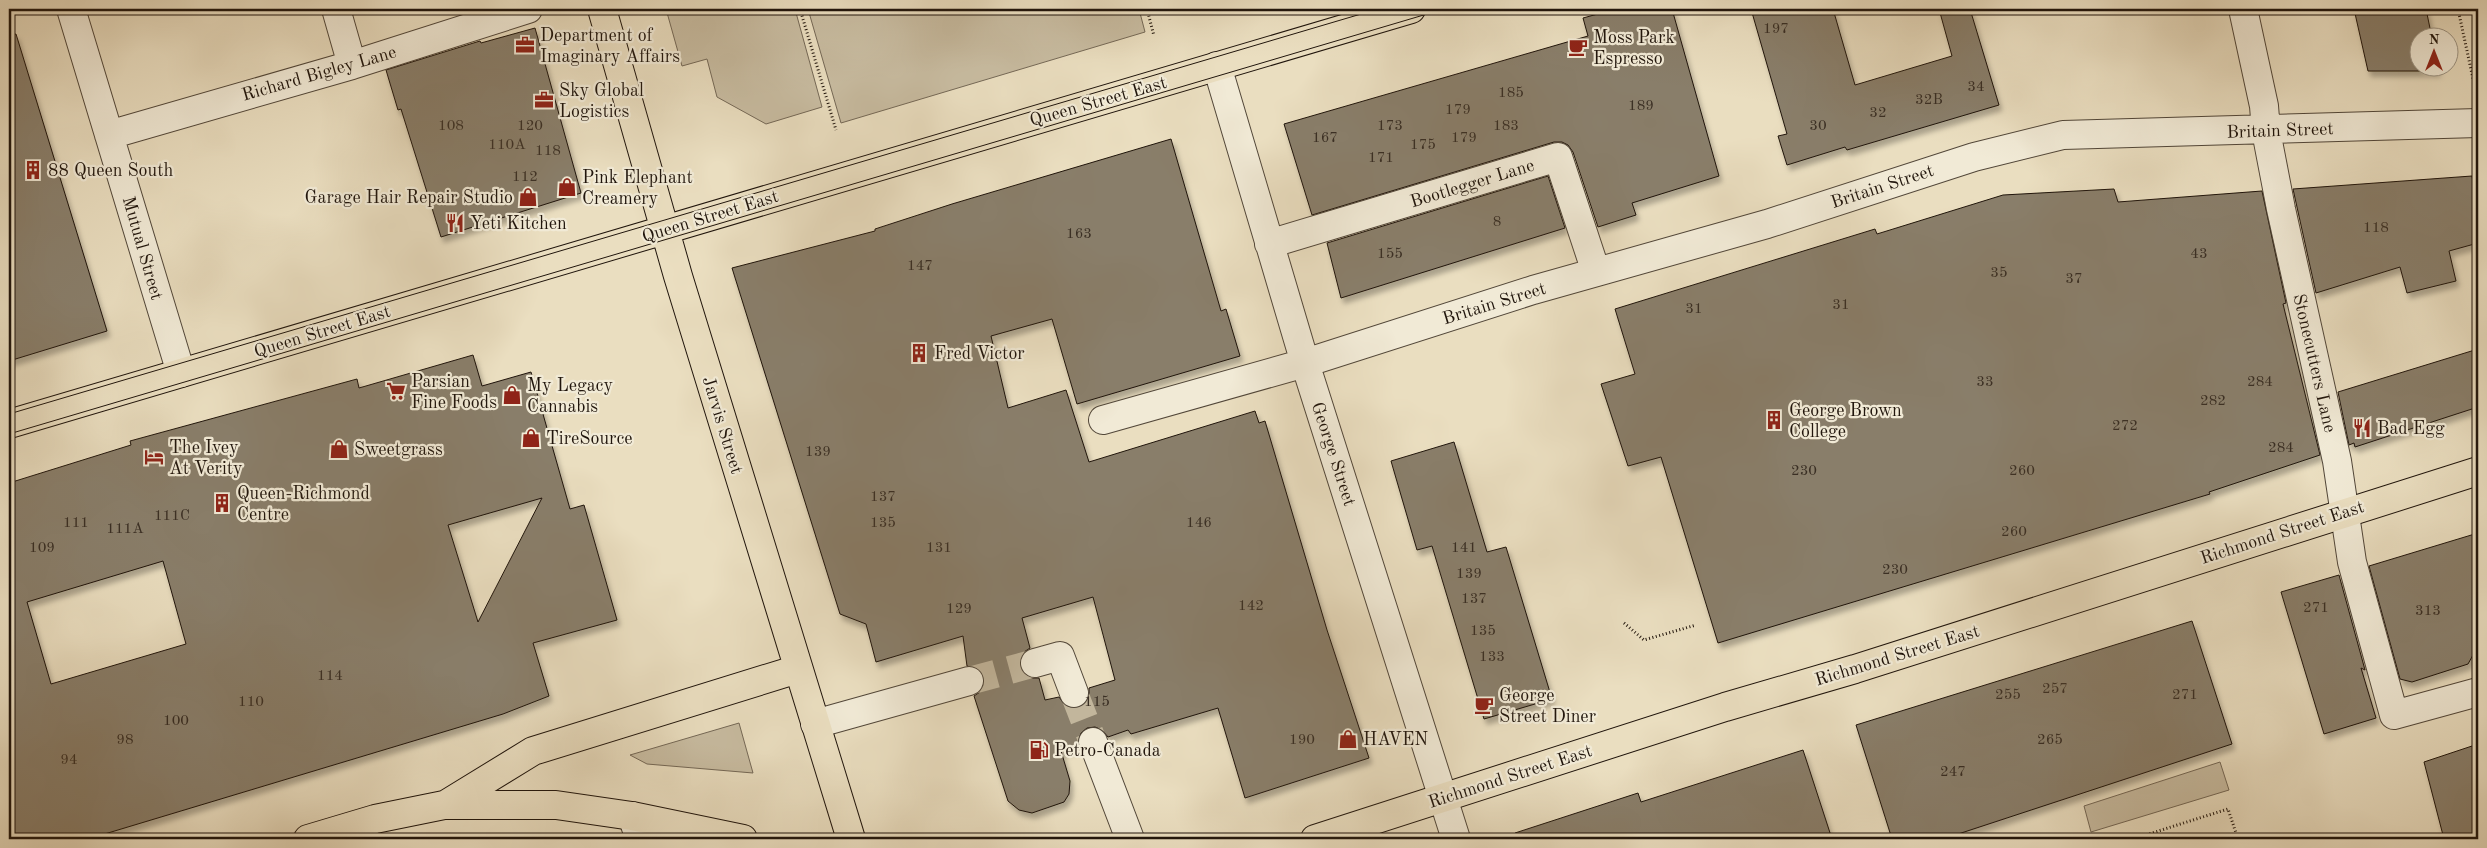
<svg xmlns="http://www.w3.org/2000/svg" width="2487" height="848" font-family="'Old Standard TT',serif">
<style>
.green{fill:#c8bca1;stroke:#746856}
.building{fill:#897e6a;stroke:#20150c;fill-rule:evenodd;filter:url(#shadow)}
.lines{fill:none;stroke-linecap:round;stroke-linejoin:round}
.minor-tunnel{stroke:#c2b69c;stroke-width:28;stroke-dasharray:28 14;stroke-linecap:butt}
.minor-casing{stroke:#524739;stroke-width:30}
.major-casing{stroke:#20150c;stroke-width:30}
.path{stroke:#20150c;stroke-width:3;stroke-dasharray:1 2.5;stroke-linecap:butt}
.minor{stroke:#f1ead6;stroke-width:28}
.major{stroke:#eadec0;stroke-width:28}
.tram{stroke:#20150c;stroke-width:1}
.labels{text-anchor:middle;stroke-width:4.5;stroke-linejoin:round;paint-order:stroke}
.number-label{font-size:15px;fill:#3a2f24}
.poi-label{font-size:18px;fill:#20150c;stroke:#f1ead6;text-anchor:start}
.street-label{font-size:18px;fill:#20150c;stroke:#f1ead6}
</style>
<defs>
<filter id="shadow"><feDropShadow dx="3" dy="5.5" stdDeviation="2.5" flood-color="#0004"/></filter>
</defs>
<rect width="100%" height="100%" fill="#eadec0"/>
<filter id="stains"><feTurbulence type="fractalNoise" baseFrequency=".004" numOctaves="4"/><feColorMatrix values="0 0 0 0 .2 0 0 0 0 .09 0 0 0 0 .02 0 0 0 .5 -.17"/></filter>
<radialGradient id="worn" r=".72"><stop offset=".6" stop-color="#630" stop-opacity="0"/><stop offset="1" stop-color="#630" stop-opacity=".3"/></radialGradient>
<path class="green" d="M666 9H795L822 107 766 124 717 97 707 59 682 66Z
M808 9H1139L1145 32 841 123Z
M739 723 753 773 647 764 630 755Z
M2220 762 2229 790 2091 832 2084 806Z"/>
<path class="building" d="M1616 9H1672L1719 176 1632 203 1636 215 1598 227 1573 152 1568 145 1562 142H1554L1312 215 1284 124 1588 36 1583 18Z
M1751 9H1833L1855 85 1952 56 1939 9H1970L1999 105 1847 150 1845 147 1787 165 1778 136 1787 134Z
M2354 9H2426L2432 38H2420V68H2437L2438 71H2368Z
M535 28 581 193 441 237 401 109 398 110 386 70 480 41 481 43Z
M16 34 107 331 9 361V35Z
M1171 139 1221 311 1226 309 1240 356 1077 404 1052 319 991 336 1008 408 1066 390 1089 462 1255 411 1259 423 1265 421 1327 630 1369 758 1245 798 1218 708 1131 734 1128 730 1108 737 1102 730 1095 727 1087 728 1081 733 1078 746 1061 751 1070 781 1069 794 1064 802 1032 813 1019 810 1008 801 974 696 980 692 984 685V677L980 670 967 666 963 636 876 662 866 624 840 614 732 268 875 231V229L952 204ZM1093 597 1115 680 1089 688V695L1086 702 1079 708H1072L1065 705 1059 697 1045 700 1039 678H1032L1024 674 1020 667V660L1024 652 1030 648 1022 618Z
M1548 176 1565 228 1341 298 1327 243Z
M2472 176 2478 213V243L2449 251 2456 281 2407 293 2400 267 2316 293 2293 189Z
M2114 189 2118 202 2262 191 2286 303 2283 304 2320 455 2209 492 2210 494 1718 643 1661 457 1628 466 1601 384 1635 374 1615 309 1875 229 1877 234 2003 195Z
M2478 349V407L2355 447 2354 443 2349 445 2338 392Z
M473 355 482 386 531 372 570 509 584 505 617 620 533 643 549 696 503 714 88 839H9V483L131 445 130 441 357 379 359 388ZM542 498 478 622 448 525ZM163 561 186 644 51 684 27 602Z
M1454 442 1487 552 1506 547 1552 699 1484 719 1432 546 1417 550 1391 461Z
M2478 533V653L2473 655 2468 664 2412 682 2400 679 2369 566Z
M2339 575 2365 670 2361 668 2376 718 2324 734 2281 592Z
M2192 621 2232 744 1943 839H1892L1856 725Z
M2478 744V839H2444L2424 762Z
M1803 750 1832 839H1516L1515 833 1638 793 1641 802Z"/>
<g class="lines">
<path class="minor-tunnel" d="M969 681 1035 663
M1074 693 1093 742"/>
<g class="minor-casing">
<path id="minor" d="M71 9 181 373
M336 9 352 65
M2243 9 2264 106 2266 131 2281 209 2337 461 2352 562 2394 715 2478 692
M1217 66 1305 363 1456 839
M109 135 352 65 528 9
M1269 244 1558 157 1596 272
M1103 420 1305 363 1533 290 1767 224 1974 157 2063 135 2478 123
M1035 663 1060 656 1074 693
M815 724 969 681
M1093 742 1130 839
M632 816 640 839"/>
</g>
<g class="major-casing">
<path id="major" d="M602 9 678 276 851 839
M9 424 1411 9
M445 805 533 751 798 669
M308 839 375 819 444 805H556L632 816 743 839
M1315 839 1725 707 1855 669 2478 471"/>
</g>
<path class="path" d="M800 9 836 130
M1147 9 1154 36
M2458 9 2475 88
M1624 623 1644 640 1696 625
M2133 839 2228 809 2238 839"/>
<use href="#minor" class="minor"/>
<use href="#major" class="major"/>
<path class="tram" d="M9 414 1378 9
M9 434 1444 9"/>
</g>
<defs>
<g id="office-bare" transform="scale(1.5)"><path d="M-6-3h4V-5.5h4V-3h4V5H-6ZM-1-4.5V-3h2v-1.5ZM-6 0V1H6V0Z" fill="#8f2418" stroke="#f1ead6" stroke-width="2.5" paint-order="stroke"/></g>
<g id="cafe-bare" transform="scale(1.5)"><path d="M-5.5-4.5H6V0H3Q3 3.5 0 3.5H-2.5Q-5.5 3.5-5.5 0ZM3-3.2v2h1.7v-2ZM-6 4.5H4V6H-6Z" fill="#8f2418" stroke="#f1ead6" stroke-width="2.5" paint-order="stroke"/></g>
<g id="building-bare" transform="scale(1.5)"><path d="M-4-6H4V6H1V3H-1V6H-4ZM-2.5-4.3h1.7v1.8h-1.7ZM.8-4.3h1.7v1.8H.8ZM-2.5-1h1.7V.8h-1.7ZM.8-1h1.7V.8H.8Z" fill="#8f2418" stroke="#f1ead6" stroke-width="2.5" paint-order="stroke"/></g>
<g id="shop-bare" transform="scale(1.5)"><path d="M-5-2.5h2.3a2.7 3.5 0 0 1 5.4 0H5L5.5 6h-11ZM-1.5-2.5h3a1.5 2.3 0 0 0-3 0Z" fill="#8f2418" stroke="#f1ead6" stroke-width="2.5" paint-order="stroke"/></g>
<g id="restaurant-bare" transform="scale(1.5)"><path d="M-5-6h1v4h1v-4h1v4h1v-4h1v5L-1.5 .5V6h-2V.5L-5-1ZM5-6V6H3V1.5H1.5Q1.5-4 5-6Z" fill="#8f2418" stroke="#f1ead6" stroke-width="2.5" paint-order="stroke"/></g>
<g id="supermarket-bare" transform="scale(1.5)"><path d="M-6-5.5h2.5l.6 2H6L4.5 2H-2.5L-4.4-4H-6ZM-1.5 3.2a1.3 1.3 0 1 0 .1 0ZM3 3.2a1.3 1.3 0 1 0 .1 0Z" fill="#8f2418" stroke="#f1ead6" stroke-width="2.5" paint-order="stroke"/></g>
<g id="hotel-bare" transform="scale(1.5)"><path d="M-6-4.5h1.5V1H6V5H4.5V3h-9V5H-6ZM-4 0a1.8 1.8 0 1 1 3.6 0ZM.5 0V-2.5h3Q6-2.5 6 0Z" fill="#8f2418" stroke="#f1ead6" stroke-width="2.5" paint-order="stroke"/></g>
<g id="fuel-bare" transform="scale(1.5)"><path d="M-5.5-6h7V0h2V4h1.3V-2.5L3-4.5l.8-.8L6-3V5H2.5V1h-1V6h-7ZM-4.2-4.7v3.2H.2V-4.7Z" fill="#8f2418" stroke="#f1ead6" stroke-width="2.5" paint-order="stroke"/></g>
</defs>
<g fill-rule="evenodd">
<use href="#office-bare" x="525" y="45"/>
<use href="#cafe-bare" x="1578" y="47"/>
<use href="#office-bare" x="544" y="100"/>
<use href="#building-bare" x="33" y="170"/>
<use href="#shop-bare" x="567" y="187"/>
<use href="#shop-bare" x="528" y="197"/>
<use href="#restaurant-bare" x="455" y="223"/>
<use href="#building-bare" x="919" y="353"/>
<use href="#supermarket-bare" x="396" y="391"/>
<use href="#shop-bare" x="512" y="395"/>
<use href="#building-bare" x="1774" y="420"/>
<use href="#restaurant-bare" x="2362" y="428"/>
<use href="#shop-bare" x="531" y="438"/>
<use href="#shop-bare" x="339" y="449"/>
<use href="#hotel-bare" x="154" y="457"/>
<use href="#building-bare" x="222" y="503"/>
<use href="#cafe-bare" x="1484" y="705"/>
<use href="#shop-bare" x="1348" y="739"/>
<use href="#fuel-bare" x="1039" y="750"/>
</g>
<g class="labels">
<g class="number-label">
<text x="1776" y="33">197</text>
<text x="1976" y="91">34</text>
<text x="1511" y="97">185</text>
<text x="1929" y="104">32B</text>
<text x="1641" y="110">189</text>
<text x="1458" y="114">179</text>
<text x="1878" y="117">32</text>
<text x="451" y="130">108</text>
<text x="530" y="130">120</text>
<text x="1390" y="130">173</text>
<text x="1506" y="130">183</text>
<text x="1818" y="130">30</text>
<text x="1325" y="142">167</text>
<text x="1464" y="142">179</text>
<text x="507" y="149">110A</text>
<text x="1423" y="149">175</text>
<text x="548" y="155">118</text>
<text x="1381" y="162">171</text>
<text x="525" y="181">112</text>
<text x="1497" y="226">8</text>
<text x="2376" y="232">118</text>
<text x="1079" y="238">163</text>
<text x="1390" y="258">155</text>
<text x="2199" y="258">43</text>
<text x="920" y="270">147</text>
<text x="1999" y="277">35</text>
<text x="2074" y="283">37</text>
<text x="1841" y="309">31</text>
<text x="1694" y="313">31</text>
<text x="1985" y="386">33</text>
<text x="2260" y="386">284</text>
<text x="2213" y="405">282</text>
<text x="2125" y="430">272</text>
<text x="2281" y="452">284</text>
<text x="818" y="456">139</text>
<text x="1804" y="475">230</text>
<text x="2022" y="475">260</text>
<text x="883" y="501">137</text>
<text x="172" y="520">111C</text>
<text x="76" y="527">111</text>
<text x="883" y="527">135</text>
<text x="1199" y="527">146</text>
<text x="125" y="533">111A</text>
<text x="2014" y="536">260</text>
<text x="42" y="552">109</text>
<text x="939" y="552">131</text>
<text x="1464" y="552">141</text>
<text x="1895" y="574">230</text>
<text x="1469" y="578">139</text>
<text x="1474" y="603">137</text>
<text x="1251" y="610">142</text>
<text x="2316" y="612">271</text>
<text x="959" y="613">129</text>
<text x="2428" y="615">313</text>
<text x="1483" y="635">135</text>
<text x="1492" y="661">133</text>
<text x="330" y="680">114</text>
<text x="2055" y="693">257</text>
<text x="2008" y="699">255</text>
<text x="2185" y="699">271</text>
<text x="251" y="706">110</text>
<text x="1097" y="706">115</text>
<text x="176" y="725">100</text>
<text x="125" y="744">98</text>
<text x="1302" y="744">190</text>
<text x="2050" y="744">265</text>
<text x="69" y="764">94</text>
<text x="1953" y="776">247</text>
</g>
<g class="poi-label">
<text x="540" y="41">Department of<tspan x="540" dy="21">Imaginary Affairs</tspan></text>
<text x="1593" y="43">Moss Park<tspan x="1593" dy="21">Espresso</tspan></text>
<text x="559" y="96">Sky Global<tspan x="559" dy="21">Logistics</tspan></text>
<text x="48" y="176">88 Queen South</text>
<text x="582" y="183">Pink Elephant<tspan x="582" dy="21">Creamery</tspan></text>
<text x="513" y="203" text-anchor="end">Garage Hair Repair Studio</text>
<text x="470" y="229">Yeti Kitchen</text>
<text x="934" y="359">Fred Victor</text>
<text x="411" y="387">Parsian<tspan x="411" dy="21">Fine Foods</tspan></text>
<text x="527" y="391">My Legacy<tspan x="527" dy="21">Cannabis</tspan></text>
<text x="1789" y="416">George Brown<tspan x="1789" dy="21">College</tspan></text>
<text x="2377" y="434">Bad Egg</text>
<text x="546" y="444">TireSource</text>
<text x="169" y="453">The Ivey<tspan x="169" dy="21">At Verity</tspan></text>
<text x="354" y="455">Sweetgrass</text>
<text x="237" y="499">Queen-Richmond<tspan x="237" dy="21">Centre</tspan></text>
<text x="1499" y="701">George<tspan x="1499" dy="21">Street Diner</tspan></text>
<text x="1363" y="745">HAVEN</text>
<text x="1054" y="756">Petro-Canada</text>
</g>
<g class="street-label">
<text transform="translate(319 73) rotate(-16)" y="6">Richard Bigley Lane</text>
<text transform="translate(1098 101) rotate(-16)" y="6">Queen Street East</text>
<text transform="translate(2280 130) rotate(-2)" y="6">Britain Street</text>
<text transform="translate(1472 183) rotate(-17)" y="6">Bootlegger Lane</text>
<text transform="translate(1882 186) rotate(-18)" y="6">Britain Street</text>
<text transform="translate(710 216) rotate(-17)" y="6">Queen Street East</text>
<text transform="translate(143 248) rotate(74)" y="6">Mutual Street</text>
<text transform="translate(1494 303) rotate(-17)" y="6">Britain Street</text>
<text transform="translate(322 331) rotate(-17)" y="6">Queen Street East</text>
<text transform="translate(2315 363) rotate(77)" y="6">Stonecutters Lane</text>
<text transform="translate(723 425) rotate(73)" y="6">Jarvis Street</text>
<text transform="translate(1334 454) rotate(72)" y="6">George Street</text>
<text transform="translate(2282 532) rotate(-18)" y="6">Richmond Street East</text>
<text transform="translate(1897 655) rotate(-17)" y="6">Richmond Street East</text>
<text transform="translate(1510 776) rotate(-18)" y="6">Richmond Street East</text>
</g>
</g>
<rect width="2487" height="848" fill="none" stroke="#eadec0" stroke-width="30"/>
<rect x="10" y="10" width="2467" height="828" fill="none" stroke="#20150c" stroke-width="2.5"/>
<rect x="15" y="15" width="2457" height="818" fill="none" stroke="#20150c"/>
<g transform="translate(2434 52)"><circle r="24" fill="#f1ead6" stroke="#9d9585"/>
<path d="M0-4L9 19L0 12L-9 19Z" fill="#8f2418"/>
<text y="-8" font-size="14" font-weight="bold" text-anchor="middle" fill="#20150c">N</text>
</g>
<rect width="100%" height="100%" filter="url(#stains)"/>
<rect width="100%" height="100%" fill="url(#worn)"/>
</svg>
